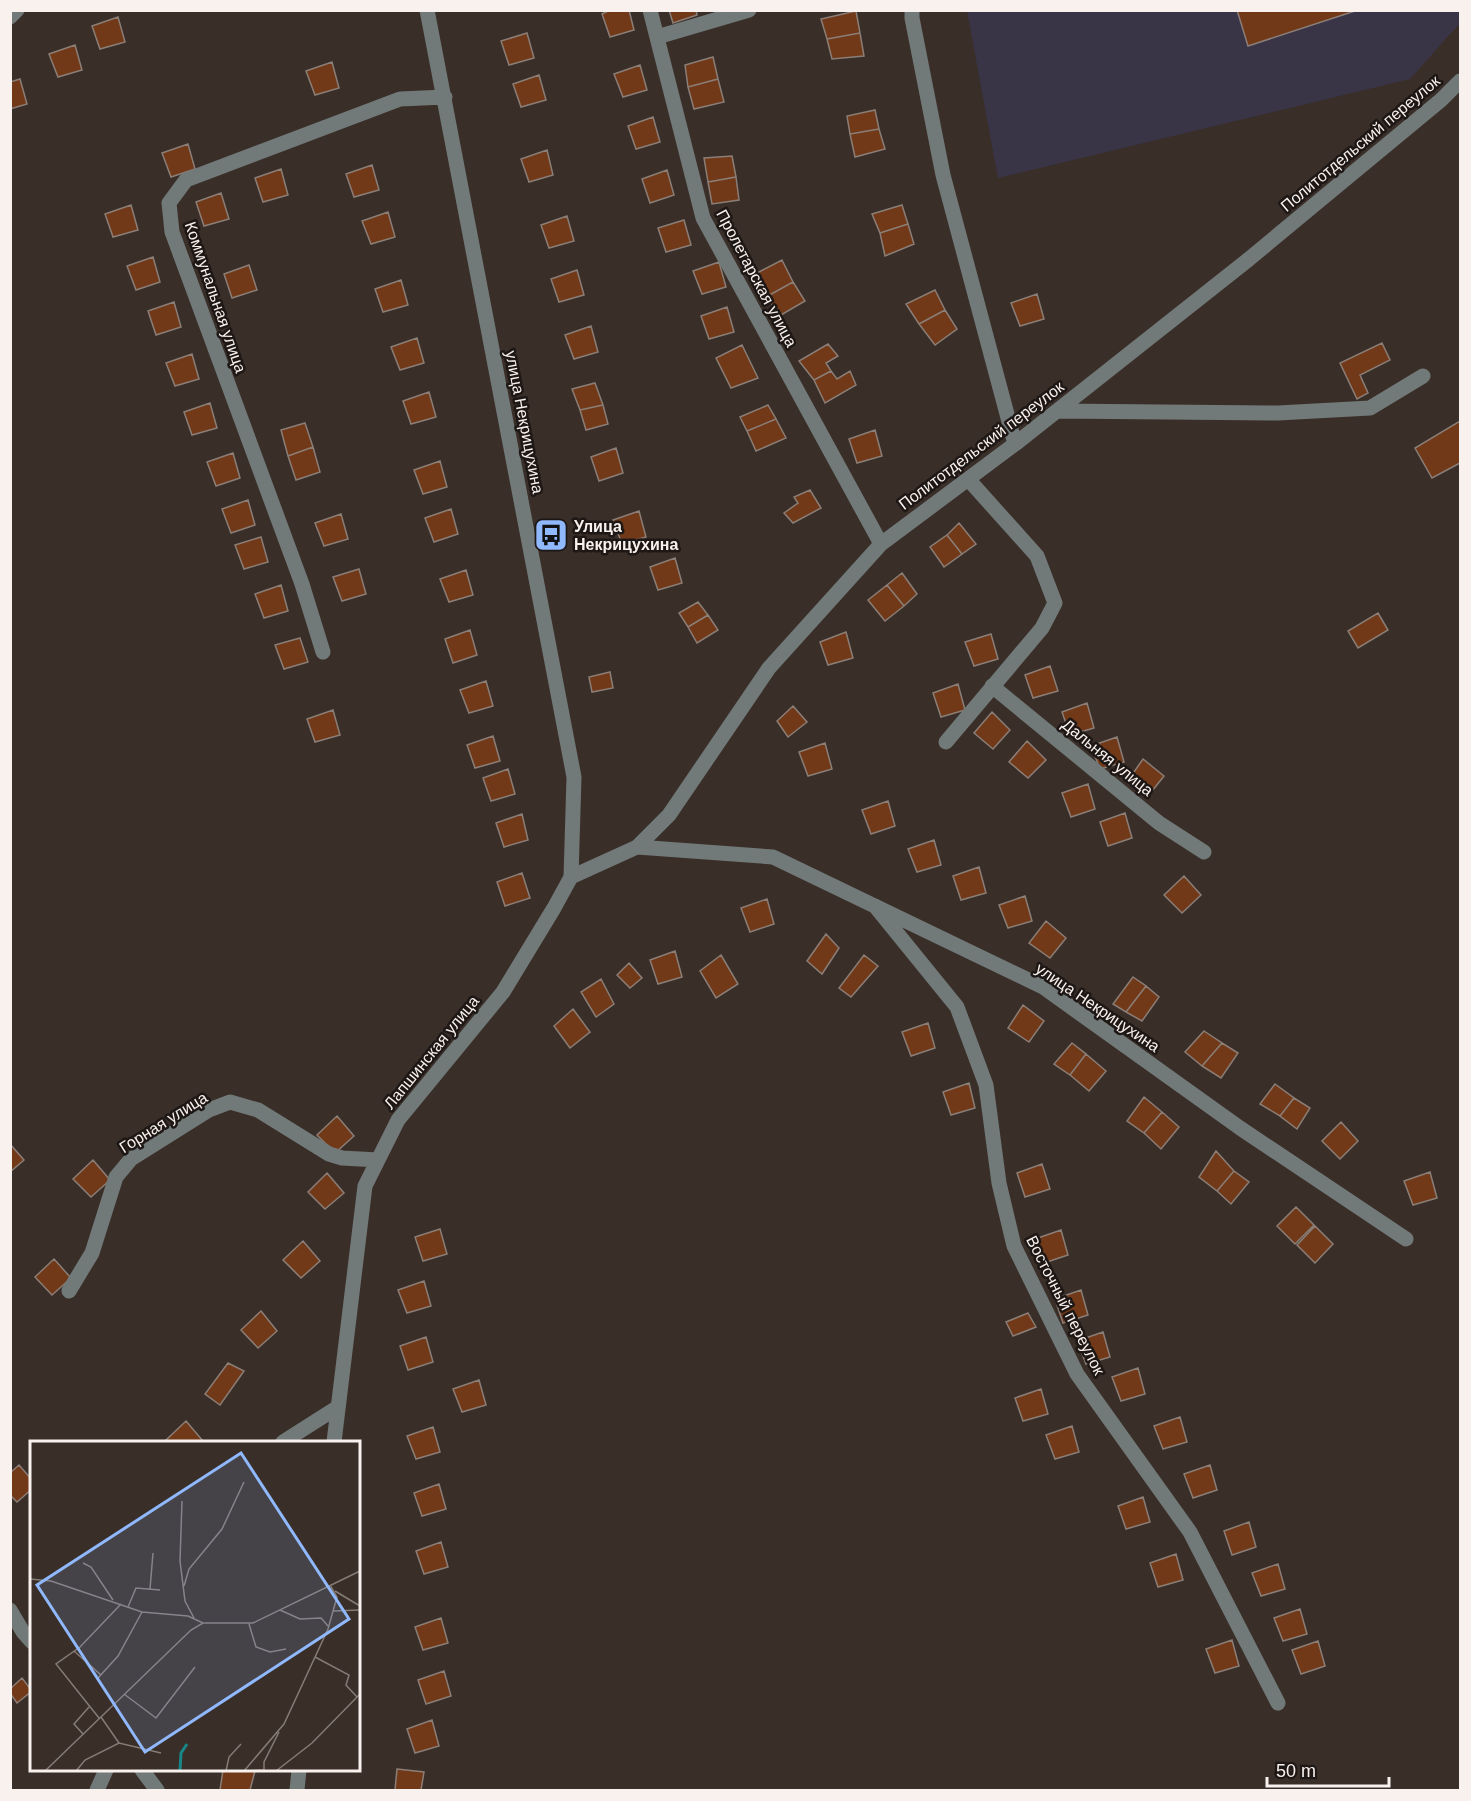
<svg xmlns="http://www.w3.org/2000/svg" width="1471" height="1801" font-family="Arial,sans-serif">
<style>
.industrial{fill:#393547}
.building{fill:#713918;stroke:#8b7e77;stroke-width:1.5}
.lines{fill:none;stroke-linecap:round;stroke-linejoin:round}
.minor{stroke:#717979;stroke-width:15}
.labels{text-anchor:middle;stroke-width:5;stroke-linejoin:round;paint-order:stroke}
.street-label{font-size:16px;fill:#f8f1ed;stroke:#1d1715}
.poi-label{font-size:16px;font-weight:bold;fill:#f8f1ed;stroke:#1d1715;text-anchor:start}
.inset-river{fill:none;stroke:#188788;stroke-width:3}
.inset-road{fill:none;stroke:#857c77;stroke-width:1.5}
.view{fill:#90b8fd;fill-opacity:0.15;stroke:#90b8fd;stroke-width:3}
.inset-edge{fill:none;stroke:#f8f1ed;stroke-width:3}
</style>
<rect width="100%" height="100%" fill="#392e28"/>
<path class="industrial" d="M1460 10V23L1410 79 998 178 967 11Z"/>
<path class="building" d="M610 10H629L634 30 610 37 602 14Z
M669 10H696L697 15 673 23Z
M1237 10H1358L1248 46Z
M856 11 860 33 827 39 821 19Z
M118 17 125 42 100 49 92 26Z
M527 33 534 58 509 65 501 41Z
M860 33 864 56 832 59 827 39Z
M75 45 82 70 58 77 49 54Z
M713 57 718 79 688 87 685 65Z
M332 62 339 88 315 95 306 71Z
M640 65 647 90 623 97 614 74Z
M539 75 546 100 521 107 513 84Z
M20 79 27 104 10 109V82Z
M718 79 724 102 694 109 688 87Z
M875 110 879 129 850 134 847 116Z
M653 117 660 142 636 149 628 126Z
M879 129 885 149 855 157 850 134Z
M188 144 195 169 171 177 162 153Z
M547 150 553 175 529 182 521 159Z
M732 156 736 177 708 182 704 158Z
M372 165 379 190 354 197 346 174Z
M281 169 288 195 263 202 255 178Z
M667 170 674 195 650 203 642 179Z
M736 177 739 200 712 204 708 182Z
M221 193 229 219 204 226 196 202Z
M131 205 138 230 113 237 105 214Z
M902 205 908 224 880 233 872 214Z
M388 212 395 237 371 244 362 221Z
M567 216 574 241 549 248 541 225Z
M684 220 691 245 666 252 658 228Z
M908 224 914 244 885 256 880 233Z
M153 257 160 282 136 290 127 266Z
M782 260 793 282 766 297 753 275Z
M719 262 726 287 702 294 693 271Z
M249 265 257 290 232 298 224 274Z
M577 270 584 295 559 302 551 279Z
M401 280 408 305 383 312 375 289Z
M793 282 805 301 781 315 766 297Z
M935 290 945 310 919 324 906 304Z
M1037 294 1044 319 1020 326 1011 303Z
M174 302 181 327 156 335 148 311Z
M727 307 734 332 709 339 701 316Z
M945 310 957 329 935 345 919 324Z
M591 326 598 352 574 359 565 335Z
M417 338 424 363 400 370 391 347Z
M1382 343 1390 360 1360 375 1368 393 1357 399 1340 363Z
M828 344 838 356 826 363 831 371 814 380 799 361Z
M742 345 758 378 731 388 716 358Z
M192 354 199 379 175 386 166 363Z
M831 371 837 379 850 371 856 385 825 403 814 380Z
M595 383 603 405 580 410 572 389Z
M429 392 436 417 411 424 403 401Z
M210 403 217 428 192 435 184 412Z
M603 405 608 424 586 430 580 410Z
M768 405 776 419 747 431 740 417Z
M776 419 786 438 756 451 747 431Z
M1460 421V463L1432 478 1415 448Z
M305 423 313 447 288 456 281 430Z
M875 430 882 456 857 463 849 439Z
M313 447 320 472 296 480 288 456Z
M616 448 623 473 599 481 591 457Z
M233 453 240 478 216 486 207 462Z
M440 461 447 487 423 494 414 470Z
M810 490 821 508 793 523 784 513 798 503 794 497Z
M248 500 255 525 231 533 222 509Z
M451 509 458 534 434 542 425 518Z
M639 511 646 537 622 544 613 520Z
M341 514 348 539 324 546 315 523Z
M959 523 976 544 962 554 947 535Z
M947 535 962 554 944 567 930 547Z
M261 537 268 562 244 569 235 545Z
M675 558 682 583 658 590 650 567Z
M359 569 366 594 342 601 333 577Z
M466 570 473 595 449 602 440 579Z
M902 573 917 594 904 606 887 585Z
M281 585 288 611 264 618 255 594Z
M887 585 904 606 885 621 868 600Z
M698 602 708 615 688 627 679 613Z
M1378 613 1388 630 1358 648 1348 631Z
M708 615 718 630 697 643 688 627Z
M470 630 477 655 453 663 445 639Z
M846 632 853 658 828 665 820 642Z
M991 634 998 659 974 666 965 642Z
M300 638 308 662 284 669 275 645Z
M1050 666 1058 691 1033 698 1025 675Z
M610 672 613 688 592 692 589 677Z
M486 681 493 706 469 713 460 690Z
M958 684 965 710 941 717 933 693Z
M1087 703 1094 728 1070 735 1062 712Z
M793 706 807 722 788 737 777 721Z
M333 710 340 735 315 742 307 719Z
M992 712 1010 730 993 749 974 733Z
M493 736 500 761 475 768 467 745Z
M1117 737 1124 762 1100 769 1091 746Z
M1027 741 1046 760 1028 778 1009 762Z
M825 743 832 769 808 776 799 752Z
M1143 759 1164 776 1148 796 1127 782Z
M508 769 515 794 491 801 483 778Z
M1088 784 1095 809 1071 817 1062 793Z
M888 801 895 826 871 834 862 810Z
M1125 813 1132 838 1108 846 1100 822Z
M522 814 528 840 504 847 496 823Z
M934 840 941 865 917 872 908 849Z
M979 867 986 893 961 900 953 876Z
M522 873 530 898 505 906 497 882Z
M1184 876 1201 895 1182 913 1164 895Z
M1025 896 1032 921 1008 928 999 905Z
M767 899 774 924 750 932 741 908Z
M1046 921 1066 938 1050 958 1029 943Z
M826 934 839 948 822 974 807 961Z
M675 951 682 977 658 984 650 960Z
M721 955 738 984 716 998 700 971Z
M864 955 878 966 851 997 839 988Z
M629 963 642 978 630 988 617 975Z
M1133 977 1146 986 1126 1012 1113 1004Z
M601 979 614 1004 596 1017 581 992Z
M1146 986 1159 997 1142 1021 1126 1012Z
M1023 1005 1044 1021 1029 1042 1008 1028Z
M573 1009 590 1032 570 1048 554 1026Z
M928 1023 935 1048 911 1056 902 1032Z
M1204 1031 1222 1043 1202 1066 1185 1052Z
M1072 1043 1086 1054 1070 1075 1054 1064Z
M1222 1043 1238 1053 1221 1078 1202 1066Z
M1086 1054 1106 1071 1089 1091 1070 1075Z
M969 1083 975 1108 951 1115 943 1092Z
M1275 1084 1294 1098 1280 1116 1260 1104Z
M1144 1097 1162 1112 1144 1133 1127 1121Z
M1294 1098 1310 1108 1297 1129 1280 1116Z
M1162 1112 1179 1127 1161 1149 1144 1133Z
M337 1116 354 1136 335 1153 317 1135Z
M1341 1122 1358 1141 1340 1159 1322 1141Z
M10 1144 24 1160 10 1172Z
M1216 1151 1234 1171 1217 1191 1199 1177Z
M93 1160 110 1180 91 1197 73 1179Z
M1042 1164 1050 1189 1025 1197 1017 1173Z
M1234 1171 1249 1182 1231 1204 1217 1191Z
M1430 1172 1437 1198 1413 1205 1404 1181Z
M327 1173 344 1193 325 1209 308 1192Z
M1296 1207 1314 1225 1295 1244 1277 1226Z
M1315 1226 1333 1244 1315 1263 1297 1245Z
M440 1229 447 1254 423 1261 415 1237Z
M1061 1230 1068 1255 1044 1263 1035 1239Z
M303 1241 320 1261 301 1278 283 1260Z
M54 1259 71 1278 52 1295 35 1277Z
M424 1281 431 1306 407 1313 398 1290Z
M1081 1290 1088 1315 1063 1323 1055 1299Z
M261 1311 277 1331 258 1348 241 1330Z
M1028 1313 1036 1327 1013 1336 1006 1322Z
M1103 1332 1110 1357 1086 1364 1077 1341Z
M426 1337 433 1362 408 1370 400 1346Z
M228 1363 244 1371 220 1405 205 1394Z
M1138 1368 1145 1394 1121 1401 1112 1377Z
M479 1380 486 1405 462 1412 453 1389Z
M1041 1389 1048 1414 1023 1421 1015 1398Z
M1180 1417 1187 1442 1163 1449 1154 1426Z
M186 1421 203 1441 168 1442 166 1440Z
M1072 1426 1079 1452 1055 1459 1046 1435Z
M433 1427 440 1452 416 1459 407 1436Z
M19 1465 32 1480V1489L17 1502 10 1495V1473Z
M1210 1465 1217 1490 1193 1498 1184 1474Z
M439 1484 446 1509 422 1516 414 1493Z
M1143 1497 1150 1522 1126 1529 1118 1506Z
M1249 1522 1256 1547 1232 1555 1224 1531Z
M441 1542 448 1567 424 1574 416 1551Z
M1176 1554 1183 1580 1158 1587 1150 1563Z
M1278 1564 1285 1589 1261 1596 1252 1573Z
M1300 1609 1307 1634 1283 1641 1274 1618Z
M441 1618 448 1643 423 1650 415 1627Z
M1232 1640 1239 1666 1215 1673 1206 1649Z
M1318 1641 1325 1666 1301 1674 1292 1650Z
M444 1671 451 1696 426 1704 418 1680Z
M22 1678 32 1691 17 1703 10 1693V1689Z
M432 1720 439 1746 415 1753 407 1729Z
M397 1769 424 1772 421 1790H395Z
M223 1770 255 1771 250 1790H220Z"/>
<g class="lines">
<path class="minor" d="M650 10 703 218 881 544
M912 10V18L943 175 1015 444
M10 17 17 10
M657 37 749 10
M1057 411 1278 413 1370 408 1423 376
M323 652 302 584 172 232 169 203 186 180 400 99 445 97
M992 686 1159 823 1204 852
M946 742 1042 628 1055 603 1037 556 968 479
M637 847 773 857 1043 987 1240 1128 1406 1239
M571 877 637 847 669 815 769 668 881 544 1015 444 1249 259 1441 100 1460 81
M875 906 957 1007 986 1085 999 1183 1014 1246 1077 1374 1190 1532 1278 1703
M69 1291 92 1253 116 1177 131 1159 209 1110 230 1102 258 1110 329 1154 342 1158 378 1160
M283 1442 338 1407
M334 1442 365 1186 398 1120 503 992 554 908 571 877 574 777 427 10
M10 1610 23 1632 32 1642
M142 1770 157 1790
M97 1790 106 1770
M297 1790 299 1770"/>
</g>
<defs>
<g id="bus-square" transform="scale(1.725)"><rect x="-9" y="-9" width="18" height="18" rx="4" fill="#90b8fd" stroke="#1d1715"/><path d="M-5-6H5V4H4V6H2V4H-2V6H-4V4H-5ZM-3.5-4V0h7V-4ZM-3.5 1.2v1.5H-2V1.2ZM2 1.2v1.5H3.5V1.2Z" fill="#111"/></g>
</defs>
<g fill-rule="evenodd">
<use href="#bus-square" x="551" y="535"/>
</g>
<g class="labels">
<g class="street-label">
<text transform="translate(1360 143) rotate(-40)" y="6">Политотдельский переулок</text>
<text transform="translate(757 278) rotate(62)" y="6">Пролетарская улица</text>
<text transform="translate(216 297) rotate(71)" y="6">Коммунальная улица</text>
<text transform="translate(525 422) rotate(79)" y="6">улица Некрицухина</text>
<text transform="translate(981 445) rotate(-37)" y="6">Политотдельский переулок</text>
<text transform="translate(1108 757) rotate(39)" y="6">Дальняя улица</text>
<text transform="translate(1098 1007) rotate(34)" y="6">улица Некрицухина</text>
<text transform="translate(431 1052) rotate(-51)" y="6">Лапшинская улица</text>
<text transform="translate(163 1122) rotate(-32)" y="6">Горная улица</text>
<text transform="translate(1066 1305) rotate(63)" y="6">Восточный переулок</text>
</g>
<g class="poi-label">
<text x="574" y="532">Улица<tspan x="574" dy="18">Некрицухина</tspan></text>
</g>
</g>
<g transform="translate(30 1441)">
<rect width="330" height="330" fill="#392e28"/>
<path class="inset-river" d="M150 330 151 312 157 303"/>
<path class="inset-road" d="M152 60 150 120 155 160 164 177M53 122 61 126 83 159M0 138 21 140 112 171 158 175 173 182M154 145 159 128 192 88 214 41M120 148 123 112M305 150 330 165M98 166 106 147 130 149M250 169 270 178 291 177 298 185M303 170 330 169M219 183 226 206 240 211 256 208M44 210 71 234M285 216 319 234 316 244 327 256M68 237 88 215 112 171M94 253 126 277 165 226M71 276 89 302M69 277 26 223 50 206 91 163M53 293 44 283 59 266M15 330 161 189 173 182H223L330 130M46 330 55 319 89 302 131 312M196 330 199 316 211 303M214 330 254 283 298 188 307 156 300 144M216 330 234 329M234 330V321L249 291M246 330 282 302 330 253"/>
<path class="view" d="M211 12 319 178 115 311 7 144Z"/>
<rect width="330" height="330" class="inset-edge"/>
</g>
<rect width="1471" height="1801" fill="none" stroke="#f8f1ed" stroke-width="24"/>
<path d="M1267 1777v9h122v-9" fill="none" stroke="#f8f1ed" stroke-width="3"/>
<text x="1276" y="1777" font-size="18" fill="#f8f1ed" stroke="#1d1715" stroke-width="4.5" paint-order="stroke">50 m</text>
</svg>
